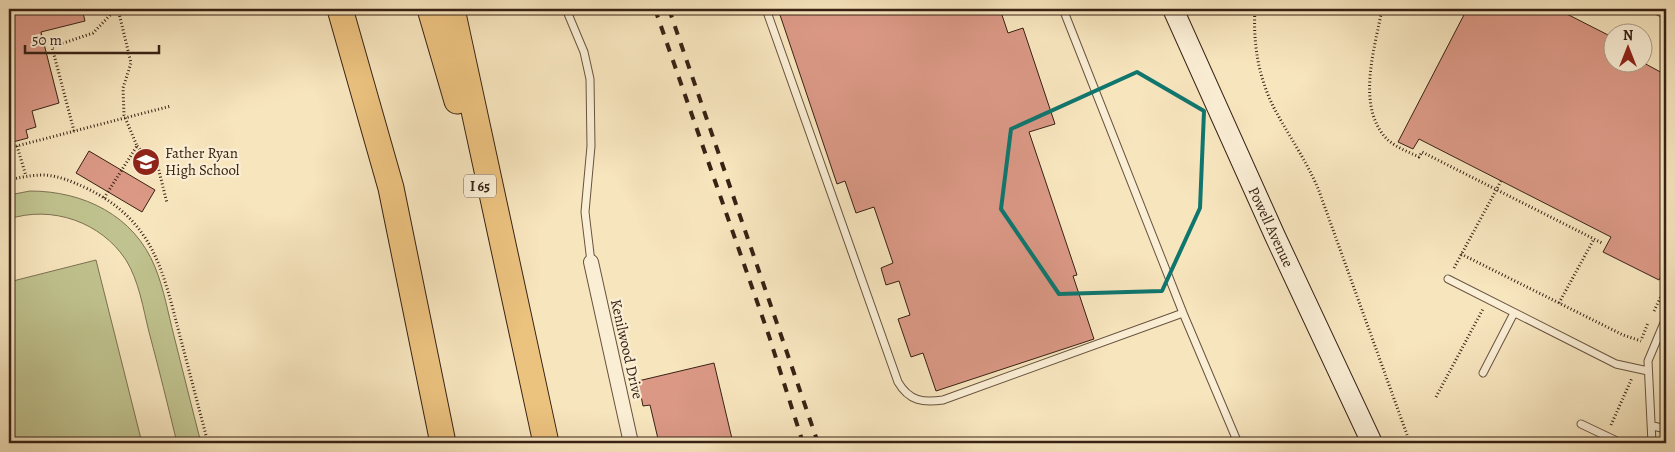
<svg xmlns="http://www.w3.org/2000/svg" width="1675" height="452" font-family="Alegreya,serif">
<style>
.green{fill:#c0c38f;stroke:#7c7252}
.building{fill:#da9885;stroke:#382214}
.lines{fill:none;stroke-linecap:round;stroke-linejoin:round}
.lane-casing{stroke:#68533e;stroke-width:9}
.street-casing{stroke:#68533e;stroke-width:16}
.secondary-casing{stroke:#382214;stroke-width:22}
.highway-casing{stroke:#382214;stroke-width:27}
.path{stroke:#382214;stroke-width:3;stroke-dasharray:1 2.5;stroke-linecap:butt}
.lane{stroke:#faeed5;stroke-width:7}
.street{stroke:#faeed5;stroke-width:14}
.secondary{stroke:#faeed5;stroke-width:20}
.highway{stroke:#ecc27f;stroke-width:25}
.rail{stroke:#382214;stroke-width:4;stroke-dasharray:9 9;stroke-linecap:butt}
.marked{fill:none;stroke:#0f766e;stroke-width:4;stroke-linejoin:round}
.labels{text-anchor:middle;stroke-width:4.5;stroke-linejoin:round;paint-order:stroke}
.shield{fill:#faeed5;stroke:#725f4e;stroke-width:1}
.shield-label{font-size:14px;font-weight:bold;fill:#382214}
.poi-label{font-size:15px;fill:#382214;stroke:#faeed5;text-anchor:start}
.street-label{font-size:15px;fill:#382214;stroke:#faeed5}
</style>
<rect width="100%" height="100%" fill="#f7e5be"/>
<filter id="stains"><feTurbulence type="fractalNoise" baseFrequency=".004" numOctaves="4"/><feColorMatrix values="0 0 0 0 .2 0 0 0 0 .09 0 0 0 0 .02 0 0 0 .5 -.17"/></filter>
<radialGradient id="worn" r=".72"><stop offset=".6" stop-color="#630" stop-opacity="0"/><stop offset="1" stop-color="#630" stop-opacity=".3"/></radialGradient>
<path class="green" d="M30 191C83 191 134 215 155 267 164 289 168 313 174 336 183 372 192 408 201 443H177C168 406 159 369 149 332 143 308 139 281 126 260 101 222 52 205 9 219V195Z
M96 260 142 443H9V282Z"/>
<path class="building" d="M9 9H82L85 21 41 32 59 103 32 111 36 127 26 130 28 138 9 143Z
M778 9H1000L1008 33 1023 28 1055 124 1029 132 1077 275 1073 276 1094 339 936 391 923 353 911 357 898 319 910 315 899 281 886 285 881 268 893 263 874 207 856 213 845 181 837 184Z
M1467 9H1557L1612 37V62H1642L1666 75V266L1659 280 1603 252 1611 237 1419 139 1413 149 1398 142Z
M89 151 155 190 142 212 76 173Z
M714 363 733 443H659L650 405 643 406 638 381Z"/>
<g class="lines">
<g class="lane-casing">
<path id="lane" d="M566 9 584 52 590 79 591 146 585 212 591 262
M766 9 898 382C909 401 923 403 943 400L1183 313 1063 9
M1654 9 1666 15
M1448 279 1616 364 1648 371
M1183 313 1238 443
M1483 373 1514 313
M1581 424 1621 443
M1653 426 1666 429
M1652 443 1648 361 1666 318"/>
</g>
<g class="street-casing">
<path id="street" d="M591 262 631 443"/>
</g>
<g class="secondary-casing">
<path id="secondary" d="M1173 9 1275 236 1372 443"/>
</g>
<g class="highway-casing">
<path id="highway" d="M340 9 391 188 443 443
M430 9 457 101
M452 9 546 443"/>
</g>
<path class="path" d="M1255 9C1253 43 1258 75 1273 106 1288 135 1307 161 1319 191L1410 443
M1382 9C1375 48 1355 108 1388 140 1397 148 1409 152 1419 157L1422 152 1602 243
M74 131 52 47 93 33 116 9
M17 146 26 176
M137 146 144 154 160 165
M9 148 171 106
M157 163 167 203
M9 180C43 172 54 173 86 188 155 221 163 272 181 340 190 374 199 409 208 443
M104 198 137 146 124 115 123 88 131 63 118 9
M1461 254 1623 335 1641 341
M1454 268 1501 181
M1559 303 1594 239
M1654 311 1666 286
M1642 338 1648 323
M1436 397 1483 309
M1611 425 1632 378"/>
<use href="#lane" class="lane"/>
<use href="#street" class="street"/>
<use href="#secondary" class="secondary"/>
<use href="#highway" class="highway"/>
<path class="rail" d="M655 9 769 336 803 443
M669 9 818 443"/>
</g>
<path class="marked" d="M1137 72 1204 111 1200 208 1162 291 1059 294 1001 209 1011 129Z"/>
<defs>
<g id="university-disc" transform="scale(1.4375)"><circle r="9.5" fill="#8f2418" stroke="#faeed5"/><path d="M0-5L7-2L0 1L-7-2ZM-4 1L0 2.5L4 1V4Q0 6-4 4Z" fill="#fff"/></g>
</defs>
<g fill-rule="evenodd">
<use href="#university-disc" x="146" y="162"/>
</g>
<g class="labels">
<rect class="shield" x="464" y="174.5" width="32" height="23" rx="4"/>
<g class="shield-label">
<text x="480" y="191">I 65</text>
</g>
<g class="poi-label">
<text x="165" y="158">Father Ryan<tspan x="165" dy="17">High School</tspan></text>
</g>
<g class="street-label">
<text transform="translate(1271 227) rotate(65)" y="5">Powell Avenue</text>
<text transform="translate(627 349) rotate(77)" y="5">Kenilwood Drive</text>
</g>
</g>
<rect width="1675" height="452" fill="none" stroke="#f7e5be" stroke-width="30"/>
<rect x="10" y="10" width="1655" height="432" fill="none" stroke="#382214" stroke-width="2.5"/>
<rect x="15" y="15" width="1645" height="422" fill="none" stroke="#382214"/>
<g transform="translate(1628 48)"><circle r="24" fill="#faeed5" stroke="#ac9c88"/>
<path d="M0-4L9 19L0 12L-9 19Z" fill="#8f2418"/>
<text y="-8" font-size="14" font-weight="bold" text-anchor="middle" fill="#382214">N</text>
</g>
<path d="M25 45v8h134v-8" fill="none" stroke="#382214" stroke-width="2.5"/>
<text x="32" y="45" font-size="15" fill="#382214" stroke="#faeed5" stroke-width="4" paint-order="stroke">50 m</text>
<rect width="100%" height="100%" filter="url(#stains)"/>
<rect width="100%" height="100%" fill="url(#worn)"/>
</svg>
